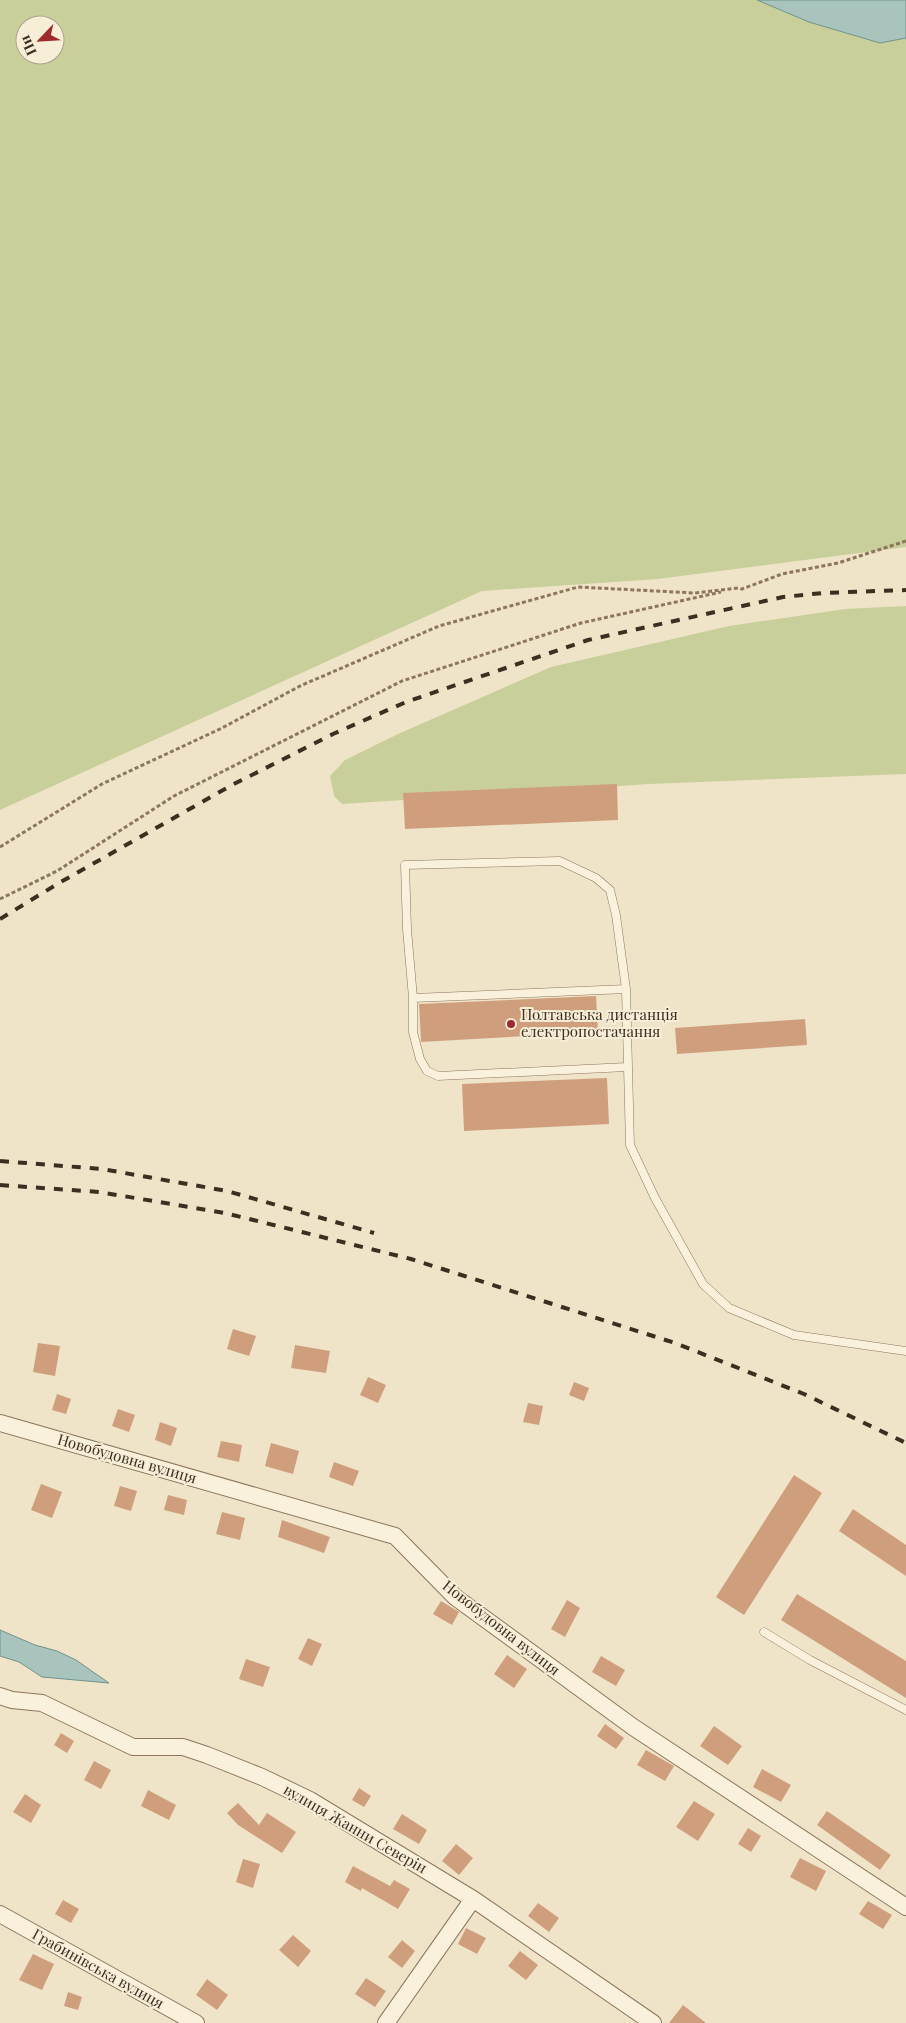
<svg xmlns="http://www.w3.org/2000/svg" width="906" height="2023" font-family="'Playfair Display',serif">
<style>
.green{fill:#c9cf9b;fill-rule:evenodd}
.water{fill:#a9c4bc;stroke:#6f938a}
.building{fill:#cf9f7d}
.lines{fill:none;stroke-linecap:round;stroke-linejoin:round}
.service-casing{stroke:#8d765c;stroke-width:9}
.minor-casing{stroke:#8d765c;stroke-width:18}
.path{stroke:#8d765c;stroke-width:3;stroke-dasharray:4 2.5;stroke-linecap:butt}
.service{stroke:#faf1dc;stroke-width:8}
.minor{stroke:#faf1dc;stroke-width:16}
.rail{stroke:#3d2e20;stroke-width:4;stroke-dasharray:9 9;stroke-linecap:butt}
.poi-dot{fill:#9e2a2b;stroke:#f7eed8;stroke-width:2}
.labels{text-anchor:middle;stroke-width:4;stroke-linejoin:round;paint-order:stroke}
.poi-label{font-size:15px;fill:#3d2e20;stroke:#f7eed8;text-anchor:start}
.street-label{font-size:15px;fill:#3d2e20;stroke:#f7eed8}
</style>
<rect width="100%" height="100%" fill="#f0e4c8"/>
<path class="green" d="M0 0H760L809 22 880 43 906 38V547L658 579 482 591 0 810ZM25 25H55V55H25Z
M906 606V774L649 784 342 804 334 796 330 776 345 760 398 734 551 667 729 626 845 609Z"/>
<path class="water" d="M757 0H906V38L880 43 809 22Z
M0 1630 35 1645 57 1651 76 1660 109 1683 42 1677 19 1662 0 1656Z"/>
<path class="building" d="M617 784 618 820 405 829 403 793Z
M596 996 598 1032 421 1042V1040L419 1004Z
M805 1019 807 1045 677 1054 675 1028Z
M607 1078 609 1124 464 1131 462 1084Z
M233 1329 256 1336 249 1356 227 1349Z
M38 1343 60 1346 55 1376 33 1372Z
M295 1345 330 1351 326 1373 291 1368Z
M368 1377 386 1385 378 1403 360 1395Z
M574 1382 589 1388 584 1401 569 1395Z
M57 1394 71 1399 66 1414 52 1410Z
M528 1403 543 1406 539 1425 523 1422Z
M118 1409 135 1415 129 1432 112 1426Z
M160 1422 177 1428 171 1446 155 1440Z
M221 1441 242 1445 239 1462 217 1457Z
M271 1443 299 1451 293 1474 265 1466Z
M334 1462 359 1471 353 1486 329 1477Z
M794 1475 822 1493 744 1615 716 1597Z
M41 1484 62 1492 52 1518 31 1510Z
M120 1486 137 1491 131 1511 114 1506Z
M168 1495 187 1500 184 1515 164 1510Z
M853 1509 906 1545V1576L839 1531Z
M222 1512 245 1518 240 1540 216 1534Z
M282 1520 330 1537 324 1553 278 1537Z
M797 1594 906 1661V1698L781 1620Z
M567 1600 580 1608 565 1637 551 1629Z
M441 1601 459 1612 452 1625 433 1614Z
M308 1638 322 1644 312 1666 298 1659Z
M507 1655 527 1669 514 1688 494 1674Z
M601 1656 625 1670 616 1686 592 1672Z
M246 1659 270 1667 263 1687 239 1679Z
M605 1724 624 1738 616 1749 597 1736Z
M714 1726 742 1746 728 1765 700 1746Z
M61 1733 74 1741 67 1753 54 1745Z
M646 1750 674 1766 665 1781 637 1765Z
M94 1761 111 1770 101 1789 84 1780Z
M762 1769 791 1785 781 1802 753 1787Z
M359 1788 371 1796 364 1807 352 1800Z
M148 1790 176 1805 169 1820 141 1806Z
M25 1794 41 1805 31 1823 13 1812Z
M694 1801 715 1814 698 1841 676 1827Z
M238 1803 259 1825 267 1813 296 1832 282 1853 238 1825 227 1813Z
M827 1811 891 1855 880 1870 817 1825Z
M402 1814 427 1830 419 1844 393 1829Z
M748 1828 761 1836 751 1852 738 1844Z
M456 1844 473 1858 459 1875 442 1861Z
M800 1858 826 1871 816 1891 790 1877Z
M243 1859 260 1864 253 1888 236 1882Z
M353 1866 390 1886 394 1880 410 1889 398 1909 362 1888 361 1891 345 1882Z
M63 1900 79 1909 71 1923 55 1914Z
M868 1901 892 1915 883 1929 859 1914Z
M538 1903 559 1918 549 1932 528 1916Z
M466 1928 486 1938 477 1954 458 1944Z
M293 1935 311 1951 298 1967 279 1950Z
M402 1940 415 1951 402 1968 388 1957Z
M520 1951 538 1965 526 1980 508 1966Z
M33 1954 54 1964 42 1990 19 1980Z
M366 1978 386 1991 375 2007 355 1994Z
M207 1979 228 1995 217 2010 196 1995Z
M68 1992 82 1997 78 2010 64 2006Z
M683 2005 706 2023H669Z"/>
<g class="lines">
<g class="service-casing">
<path id="service" d="M626 989 616 915 610 890 596 878 560 861 405 865 407 929 413 998V1032L420 1059 427 1071 438 1076 627 1067
M413 998 626 989 630 1145 655 1198 703 1284 729 1308 794 1335 906 1351
M764 1632 810 1660 906 1710"/>
</g>
<g class="minor-casing">
<path id="minor" d="M0 1423 395 1536 455 1597 633 1727 906 1907
M0 1696 12 1700 42 1703 133 1747H183L207 1755 262 1777 310 1800 473 1899 653 2023
M0 1914 196 2023
M386 2023 473 1899"/>
</g>
<path class="path" d="M0 847 102 784 222 728 300 686 439 626 578 587 695 593 738 588 742 589 782 574 838 563 906 541
M0 899 57 871 174 796 402 681 581 623 721 592"/>
<use href="#service" class="service"/>
<use href="#minor" class="minor"/>
<path class="rail" d="M0 919 59 883 232 785 333 734 406 702 588 640 783 597 823 593 906 590
M0 1161 102 1169 227 1191 374 1233
M0 1185 99 1192 225 1213 411 1259 675 1343 804 1394 906 1443"/>
</g>
<circle class="poi-dot" cx="511" cy="1024" r="5"/>
<g class="labels">
<g class="poi-label">
<text x="521" y="1020">Полтавська дистанція<tspan x="521" dy="17">електропостачання</tspan></text>
</g>
<g class="street-label">
<text transform="translate(127 1459) rotate(16)" y="5">Новобудовна вулиця</text>
<text transform="translate(501 1628) rotate(38)" y="5">Новобудовна вулиця</text>
<text transform="translate(355 1829) rotate(30)" y="5">вулиця Жанни Северін</text>
<text transform="translate(98 1969) rotate(29)" y="5">Грабинівська вулиця</text>
</g>
</g>
<g transform="translate(40 40) rotate(245)"><circle r="24" fill="#f7eed8" stroke="#ada18e"/>
<path d="M0-4L9 19L0 12L-9 19Z" fill="#9e2a2b"/>
<text y="-8" font-size="14" font-weight="bold" text-anchor="middle" fill="#3d2e20">Пн</text>
</g>
</svg>
